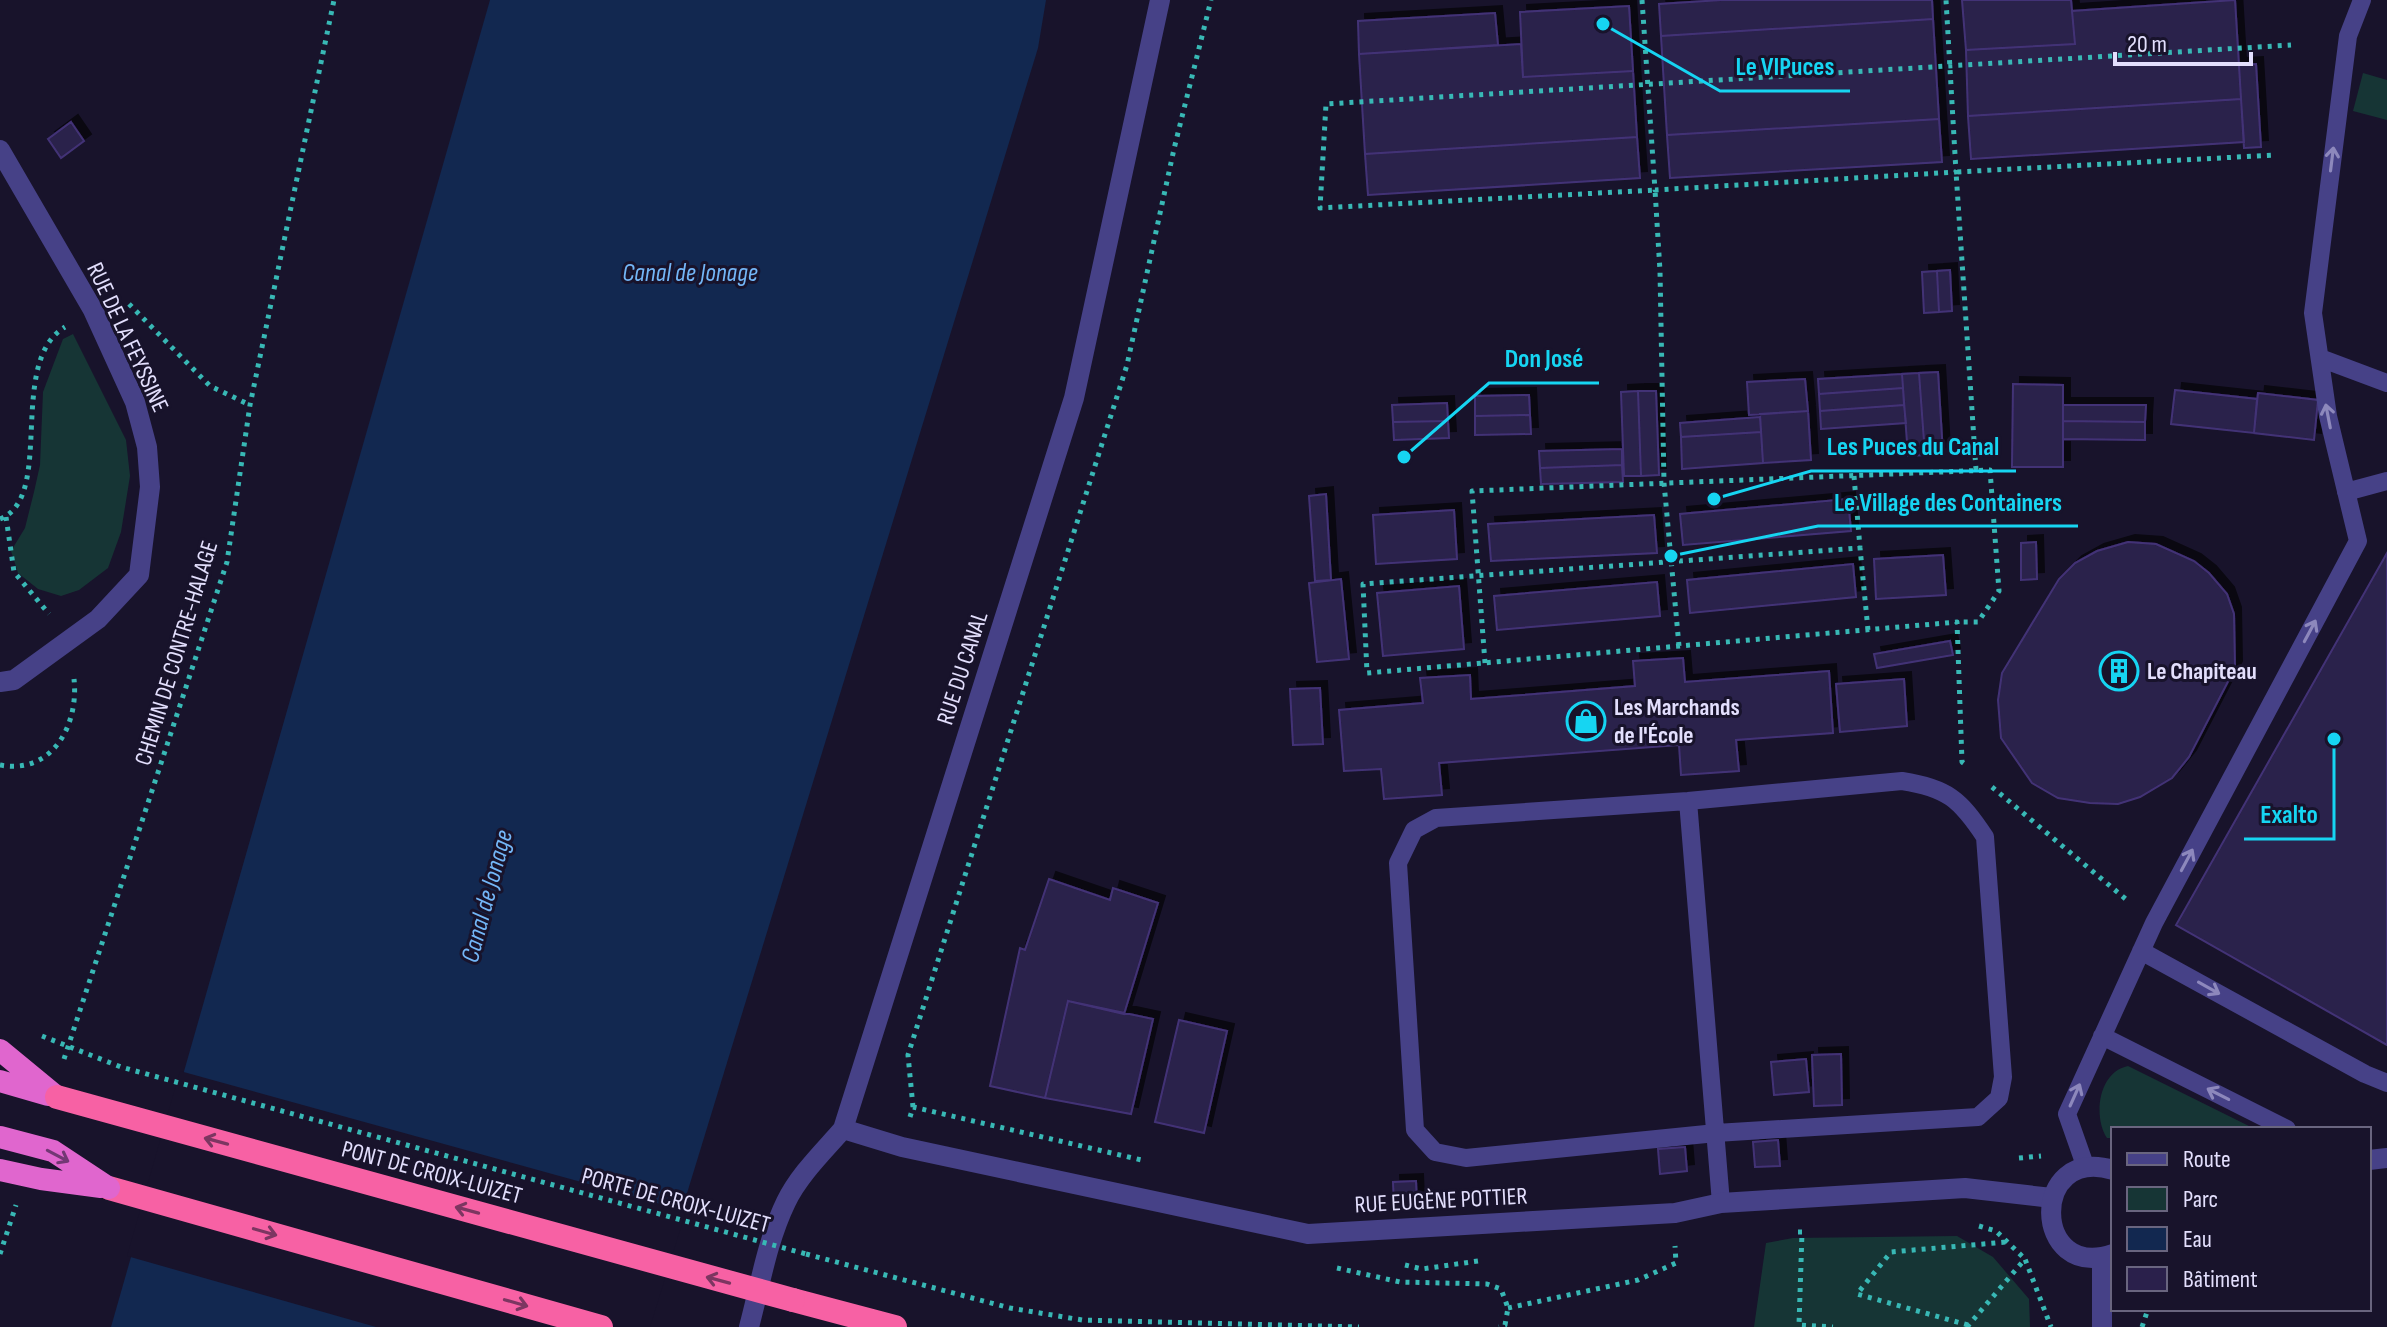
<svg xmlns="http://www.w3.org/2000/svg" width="2387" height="1327" font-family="'Sofia Sans Condensed',sans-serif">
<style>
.green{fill:#163535}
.water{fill:#122850}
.pier{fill:#18132b}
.building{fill:#2a204b;stroke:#433376;stroke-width:2;filter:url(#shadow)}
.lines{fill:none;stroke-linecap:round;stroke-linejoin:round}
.path{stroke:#38b8b5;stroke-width:5;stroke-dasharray:4 6;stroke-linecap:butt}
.service{stroke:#464187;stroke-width:18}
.minor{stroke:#464187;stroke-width:20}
.tertiary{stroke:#464187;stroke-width:20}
.motorway{stroke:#f761a4;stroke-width:24}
.path-bridge{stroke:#38b8b5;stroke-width:5;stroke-dasharray:4 6;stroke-linecap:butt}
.trunk-bridge{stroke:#e066ce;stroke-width:22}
.motorway-bridge{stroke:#f761a4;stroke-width:24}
.oneway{stroke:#8d88bc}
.oneway2{stroke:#7c3661}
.oneway3{stroke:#723874}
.labels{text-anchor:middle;stroke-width:6;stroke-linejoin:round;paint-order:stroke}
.street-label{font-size:24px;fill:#e3dffd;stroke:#18132b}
.poi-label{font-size:24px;font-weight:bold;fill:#e3dffd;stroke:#18132b;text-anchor:start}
.water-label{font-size:26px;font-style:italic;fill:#73b6f7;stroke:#18132b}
.leader{fill:none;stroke:#16d5f2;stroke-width:3}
.callout-dot{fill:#16d5f2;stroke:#18132b;stroke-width:3}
.callout-label{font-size:26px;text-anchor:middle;font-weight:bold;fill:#16d5f2;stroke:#18132b;stroke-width:6;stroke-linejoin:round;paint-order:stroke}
</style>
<defs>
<filter id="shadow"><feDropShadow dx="7" dy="-7" stdDeviation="0" flood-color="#0009"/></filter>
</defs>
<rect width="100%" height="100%" fill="#18132b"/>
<path class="green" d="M2363 73 2387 80V120L2353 111Z
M73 334 126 440 130 476 121 532 108 568 79 590 61 596 38 589 18 573 11 551 25 528 34 492 40 465 43 392 63 339Z
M2128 1066 2255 1129H2113V1138H2107C2093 1117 2098 1072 2128 1066Z
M1957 1236 1993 1257 2029 1299 2030 1327H1754L1766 1243 1793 1238Z"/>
<path class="water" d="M490 0H1046L1038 48 646 1327H111Z"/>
<path class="pier" d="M180 1071 686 1211 650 1327H376L127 1256Z"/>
<path class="building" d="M1721 0H1932L1933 19 1661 36 1659 4Z
M1962 0H2071L2075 44 1966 50Z
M2235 0 2241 99 1968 116 1966 50 2075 44 2072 11Z
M1629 6 1633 71 1523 77 1520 12Z
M1495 13 1498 45 1359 54 1358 21Z
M1933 19 1939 119 1667 135 1661 36Z
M1521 44 1523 77 1633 71 1637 137 1365 154 1359 54Z
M2256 64 2261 147 2244 148 2239 65Z
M2241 99 2244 142 1971 159 1968 116Z
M1939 119 1942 162 1670 178 1667 135Z
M71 122 84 141 61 158 48 139Z
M1637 137 1640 178 1368 195 1365 154Z
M1950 270 1952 311 1939 312 1937 271Z
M1937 271 1939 312 1924 313 1922 272Z
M1938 372 1943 454 1925 455 1919 373Z
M1919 373 1925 455 1908 456 1902 374Z
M1902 374 1903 388 1819 394 1818 379Z
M1805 379 1808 411 1749 415 1747 382Z
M2013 384 2063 385V467H2012Z
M1903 388 1904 405 1820 411 1819 394Z
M2175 390 2257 399 2254 433 2171 424Z
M1638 391H1656L1659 475 1641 476Z
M1638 391 1641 476H1624L1621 392Z
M2258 393 2318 400 2314 440 2254 433Z
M1529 395 1530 415 1475 416V396Z
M1447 403 1448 421 1393 422 1392 405Z
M1904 405 1906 423 1821 429 1820 411Z
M2063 405H2146L2145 422 2063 421Z
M1808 411 1811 460 1763 463 1760 414Z
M1530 415 1531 434 1475 435V416Z
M1760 417 1761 432 1681 437 1680 423Z
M1448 421 1449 438 1394 440 1393 422Z
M2063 421 2145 422V440L2063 439Z
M1761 432 1763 463 1682 469 1681 437Z
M1622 449V465L1540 468 1539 451Z
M1622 465 1623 482 1541 484 1540 468Z
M1326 494 1331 580 1315 581 1309 496Z
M1848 499 1851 531 1683 545 1680 514Z
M1454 510 1457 559 1376 564 1373 515Z
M1654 515 1657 553 1491 561 1488 524Z
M2036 542 2037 579 2021 580V543Z
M2128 542 2156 544 2194 561 2209 573 2227 594 2234 614 2235 668 2189 757 2172 778 2140 797 2118 804 2090 803 2058 798 2032 783 2001 738 1998 700 2002 673 2059 579 2075 563 2097 551Z
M2387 553V1045L2176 925Z
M1943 555 1946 595 1876 599 1874 559Z
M1853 564 1856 597 1690 613 1687 580Z
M1341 579 1349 659 1317 662 1309 583Z
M1657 582 1660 616 1497 630 1494 596Z
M1459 586 1464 649 1383 656 1377 593Z
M1950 641 1953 655 1877 668 1874 654Z
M1683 658 1685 682 1829 671 1833 733 1736 740 1739 771 1681 775 1679 745 1439 763 1442 795 1384 799 1381 769 1344 771 1339 710 1423 703 1420 678 1470 675 1471 699 1635 686 1633 661Z
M1904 679 1907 726 1840 732 1836 684Z
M1320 688 1323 744 1293 745 1290 689Z
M1049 879 1110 900 1113 888 1158 903 1124 1014 1068 1001 1045 1098 990 1086 1020 948 1025 950Z
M1068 1001 1153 1019 1131 1114 1045 1098Z
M1179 1020 1227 1031 1204 1133 1155 1122Z
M1841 1054 1842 1105 1814 1106 1812 1055Z
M1806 1059 1809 1092 1774 1095 1771 1062Z
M1778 1140 1780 1166 1755 1167 1753 1142Z
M1685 1147 1687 1171 1660 1174 1658 1149Z
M1416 1181 1417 1204 1394 1205 1393 1182Z"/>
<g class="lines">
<path class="path" d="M1642 0 1655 190 1956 172 1946 0
M129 304 210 386 250 405
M1976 470 1956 172 2276 155
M1854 476 1860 548
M6 517 14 572 49 614
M0 519C56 497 6 362 65 327
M1868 630 1860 548 1363 584 1367 673 1957 622 1962 762 1966 765
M1679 646 1664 483 1660 271 1655 190 1320 208 1326 104 2291 45
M1485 663 1472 491 1990 470 1999 591 1978 622H1957
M0 765C53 775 79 724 74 679
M1992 787 2128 901
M64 1059 227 562 250 405 334 0
M913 1107 908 1055 1127 365 1174 149 1211 0
M910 1117 913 1107 1146 1161
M2019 1158 2041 1156
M1979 1226 1996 1231 2025 1259
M1798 1232H1802L1799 1325 1833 1327
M0 1254 16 1205
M806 1254 1010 1308 1082 1320 1359 1327
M1405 1265 1422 1269 1478 1261
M1337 1268 1400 1282 1487 1284 1501 1289 1508 1308 1505 1325 1499 1327
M1508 1308 1638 1280 1676 1263 1675 1246
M1968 1325 1857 1294 1891 1252 2006 1242
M1967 1327 2025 1259 2051 1327
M2142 1327 2148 1309"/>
<path class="service" d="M2320 358 2387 383
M2346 492 2387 481
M1902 781C1947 788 1960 799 1985 837L2003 1077 1999 1098 1978 1117 1716 1133 1466 1158 1435 1152 1415 1130 1398 863 1414 830 1436 818 1688 801Z
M1688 801 1721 1203
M2141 951 2365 1074 2387 1083
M2102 1036 2287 1129
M2086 1168 2067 1114 2154 923 2358 541 2328 416 2313 313 2348 36 2362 0"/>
<path class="minor" d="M0 150 93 310 135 402 147 447 150 487 139 575 98 619 14 680 0 682
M843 1129 902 1147 1308 1234 1675 1213 1721 1203 1965 1188 2052 1198
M749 1327C760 1286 767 1241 786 1202 799 1175 823 1152 843 1129L1074 398 1160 0"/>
<path class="tertiary" d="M2369 1160 2387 1158
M2113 1170C2029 1145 2032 1282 2113 1254
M2102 1327V1258"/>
<path class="motorway" d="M109 1188 601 1327
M793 1300 895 1327"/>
<path class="path-bridge" d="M42 1036 121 1067 806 1254"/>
<path class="trunk-bridge" d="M0 1050 57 1097
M0 1081 48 1095
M0 1137 53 1151 109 1188
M0 1170 41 1179 101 1187"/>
<path class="motorway-bridge" d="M57 1097 793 1300"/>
</g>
<defs><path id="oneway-shaft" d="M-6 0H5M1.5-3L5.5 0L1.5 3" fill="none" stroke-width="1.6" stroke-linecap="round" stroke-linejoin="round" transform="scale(2)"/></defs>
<g class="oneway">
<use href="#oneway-shaft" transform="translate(2332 159) rotate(-83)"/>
<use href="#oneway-shaft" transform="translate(2328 416) rotate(-101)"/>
<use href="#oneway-shaft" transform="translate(2310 631) rotate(-62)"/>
<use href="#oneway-shaft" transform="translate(2187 860) rotate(-62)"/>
<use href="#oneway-shaft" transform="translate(2209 988) rotate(29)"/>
<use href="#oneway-shaft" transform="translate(2218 1094) rotate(-153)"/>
<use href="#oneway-shaft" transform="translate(2075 1095) rotate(-66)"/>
</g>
<g class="oneway2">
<use href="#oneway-shaft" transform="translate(216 1141) rotate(-165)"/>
<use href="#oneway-shaft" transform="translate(467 1210) rotate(-165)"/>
<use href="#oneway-shaft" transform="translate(265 1232) rotate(16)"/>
<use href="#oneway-shaft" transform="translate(718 1280) rotate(-165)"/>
<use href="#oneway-shaft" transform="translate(516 1303) rotate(16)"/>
</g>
<use class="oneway3" href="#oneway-shaft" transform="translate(58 1156) rotate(28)"/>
<defs>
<g id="building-ring" transform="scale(2)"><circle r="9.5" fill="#18132b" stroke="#16d5f2" stroke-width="1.5"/><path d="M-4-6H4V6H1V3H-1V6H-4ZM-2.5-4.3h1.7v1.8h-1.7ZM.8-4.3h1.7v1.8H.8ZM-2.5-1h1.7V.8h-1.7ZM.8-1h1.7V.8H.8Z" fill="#16d5f2"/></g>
<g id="shop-ring" transform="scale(2)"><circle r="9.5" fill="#18132b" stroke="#16d5f2" stroke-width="1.5"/><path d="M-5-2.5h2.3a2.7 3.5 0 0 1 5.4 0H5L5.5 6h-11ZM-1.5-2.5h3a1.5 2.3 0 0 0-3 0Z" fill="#16d5f2"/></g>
</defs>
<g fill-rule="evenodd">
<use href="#building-ring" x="2119" y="671"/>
<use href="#shop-ring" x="1586" y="721"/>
</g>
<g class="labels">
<g class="street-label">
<text transform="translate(128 337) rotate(65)" y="8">RUE DE LA FEYSSINE</text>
<text transform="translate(176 653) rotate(-73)" y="8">CHEMIN DE CONTRE-HALAGE</text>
<text transform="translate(962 668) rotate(-72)" y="8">RUE DU CANAL</text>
<text transform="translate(432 1172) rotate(15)" y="8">PONT DE CROIX-LUIZET</text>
<text transform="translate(676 1200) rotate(15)" y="8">PORTE DE CROIX-LUIZET</text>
<text transform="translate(1441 1200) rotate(-3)" y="8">RUE EUGÈNE POTTIER</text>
</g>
<g class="poi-label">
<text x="2147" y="679">Le Chapiteau</text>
<text x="1614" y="715">Les Marchands<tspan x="1614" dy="28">de l'École</tspan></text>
</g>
<g class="water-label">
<text x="690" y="281">Canal de Jonage</text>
<text transform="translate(486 896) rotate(-75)" y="9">Canal de Jonage</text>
</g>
</g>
<path class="leader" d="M1603 24L1720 91H1850M1404 457L1489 383H1599M1714 499L1811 471H2016M1671 556L1818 526H2078M2334 739L2334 839H2244"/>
<g class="callout-dot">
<circle cx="1603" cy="24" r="8"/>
<circle cx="1404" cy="457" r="8"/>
<circle cx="1714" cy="499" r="8"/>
<circle cx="1671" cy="556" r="8"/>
<circle cx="2334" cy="739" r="8"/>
</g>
<g class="callout-label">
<text x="1785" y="75">Le VIPuces</text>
<text x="1544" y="367">Don José</text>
<text x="1913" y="455">Les Puces du Canal</text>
<text x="1948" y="511">Le Village des Containers</text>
<text x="2289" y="823">Exalto</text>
</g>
<rect x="2111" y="1127" width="260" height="184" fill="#18132b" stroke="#69657f" stroke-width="2"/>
<rect x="2127" y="1153" width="40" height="12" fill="#464187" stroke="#69657f" stroke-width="2"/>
<text x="2183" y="1167" font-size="24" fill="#e3dffd">Route</text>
<rect x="2127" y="1187" width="40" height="24" fill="#163535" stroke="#69657f" stroke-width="2"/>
<text x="2183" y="1207" font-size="24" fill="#e3dffd">Parc</text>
<rect x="2127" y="1227" width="40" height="24" fill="#122850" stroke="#69657f" stroke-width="2"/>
<text x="2183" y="1247" font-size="24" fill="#e3dffd">Eau</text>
<rect x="2127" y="1267" width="40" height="24" fill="#2a204b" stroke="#69657f" stroke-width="2"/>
<text x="2183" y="1287" font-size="24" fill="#e3dffd">Bâtiment</text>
<path d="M2115 52v12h136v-12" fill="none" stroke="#e3dffd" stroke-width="4"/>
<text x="2127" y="52" font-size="24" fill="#e3dffd" stroke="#18132b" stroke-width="6" paint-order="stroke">20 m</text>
</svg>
